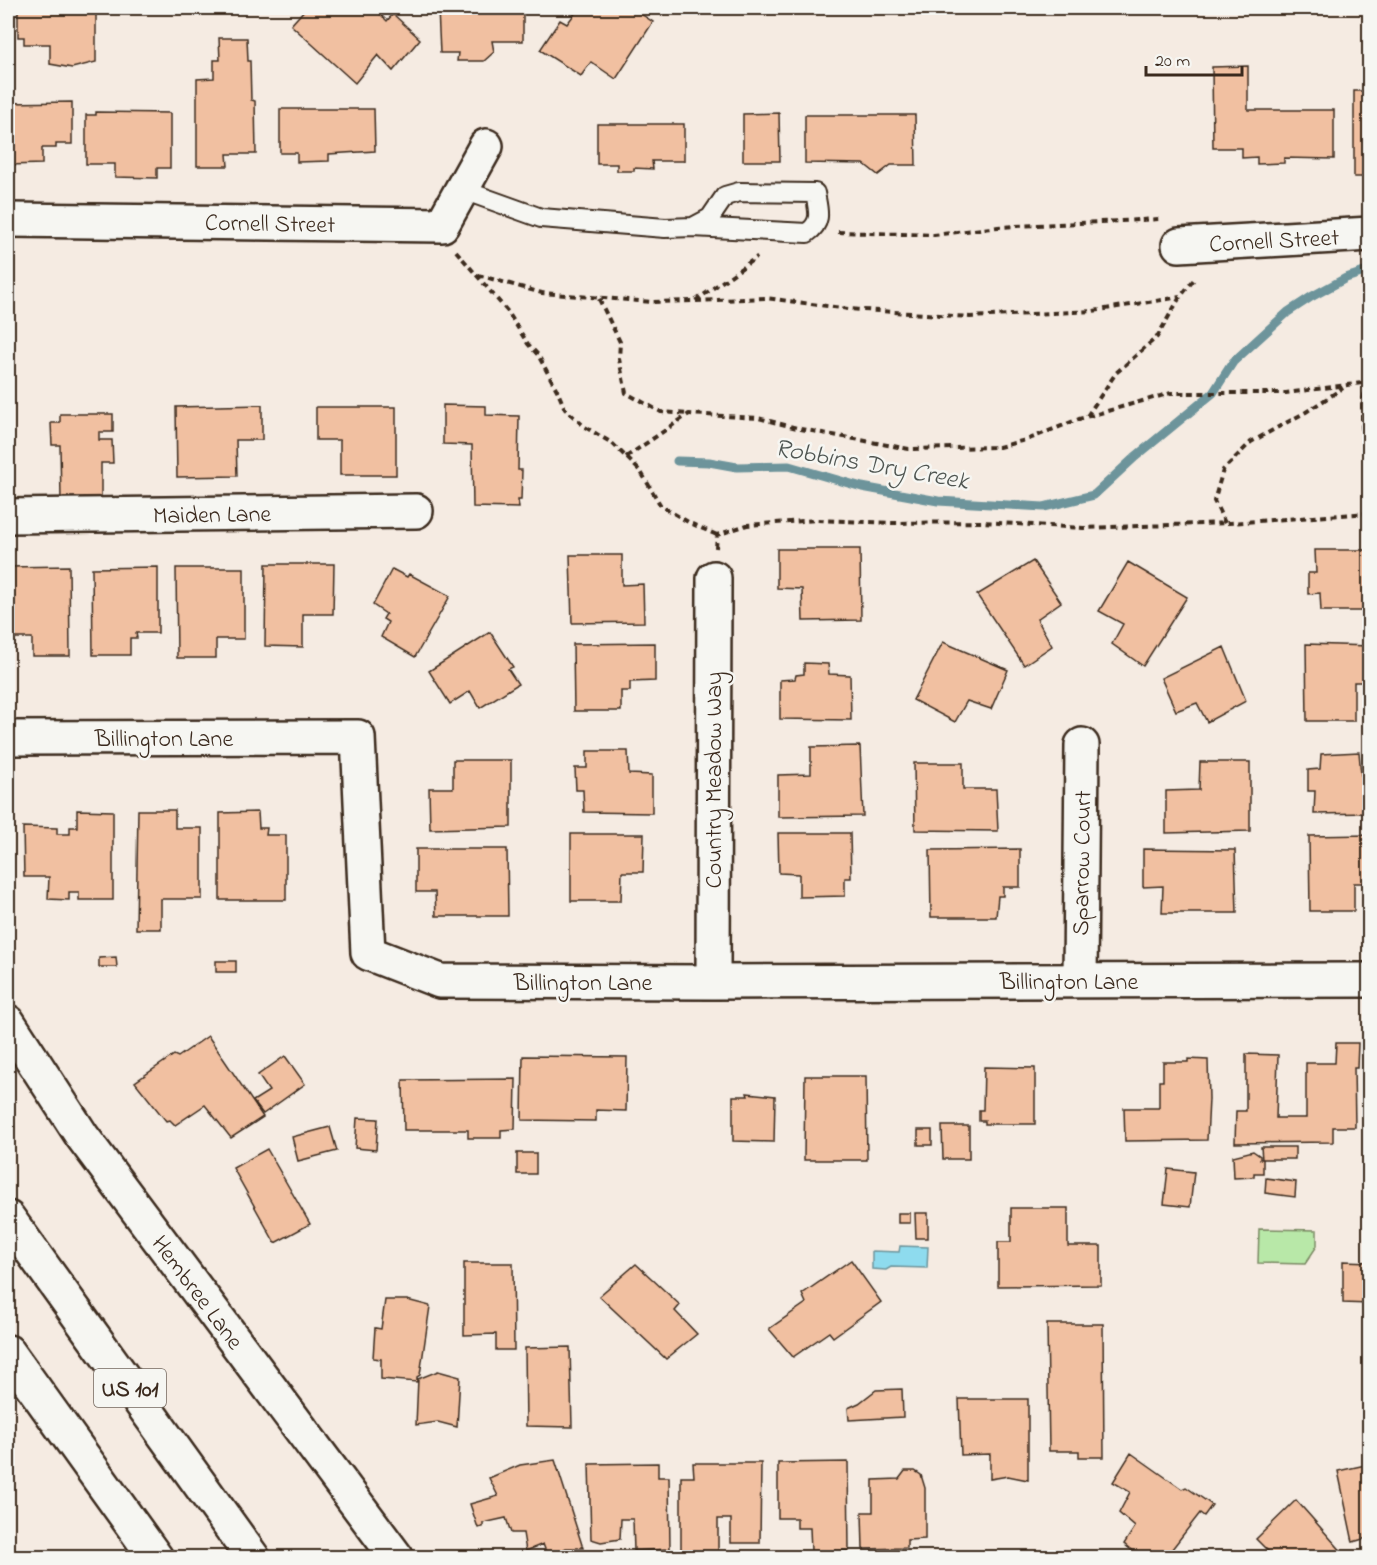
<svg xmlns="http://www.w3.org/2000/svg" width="1377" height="1565" font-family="'Indie Flower',sans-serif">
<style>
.green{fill:#b8e8a8;stroke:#7a8963;stroke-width:1.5}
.water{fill:#8edbee;stroke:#6d949b;stroke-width:1.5}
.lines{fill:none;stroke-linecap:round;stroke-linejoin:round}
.stream{stroke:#6d949b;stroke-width:9}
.building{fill:#f1c0a1;stroke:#3b2a1e;stroke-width:1.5}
.lane-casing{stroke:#3b2a1e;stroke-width:22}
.street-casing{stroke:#3b2a1e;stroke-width:38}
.secondary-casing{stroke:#3b2a1e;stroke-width:38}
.highway-casing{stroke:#3b2a1e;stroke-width:38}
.path{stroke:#3b2a1e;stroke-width:4;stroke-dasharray:6 4.5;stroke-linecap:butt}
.lane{stroke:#f6f6f2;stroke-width:18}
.street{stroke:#f6f6f2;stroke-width:33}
.secondary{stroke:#f6f6f2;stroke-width:33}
.highway{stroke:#f6f6f2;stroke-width:33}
.labels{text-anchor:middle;stroke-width:5;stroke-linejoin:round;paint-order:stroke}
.shield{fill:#f6f6f2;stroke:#73675e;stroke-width:1.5}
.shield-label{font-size:22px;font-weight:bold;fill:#3b2a1e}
.street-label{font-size:24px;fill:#3b2a1e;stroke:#f6f6f2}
.water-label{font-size:26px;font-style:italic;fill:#505652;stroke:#f6f6f2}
</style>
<rect width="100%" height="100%" fill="#f5ebe2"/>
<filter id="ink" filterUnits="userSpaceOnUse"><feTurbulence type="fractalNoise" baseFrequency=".0167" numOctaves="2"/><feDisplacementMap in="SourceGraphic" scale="12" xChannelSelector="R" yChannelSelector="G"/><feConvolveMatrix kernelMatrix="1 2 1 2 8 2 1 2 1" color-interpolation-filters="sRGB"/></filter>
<g filter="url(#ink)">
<path class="green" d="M1259 1229 1317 1230V1246L1305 1264 1258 1263Z"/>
<path class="water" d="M900 1246 928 1247 927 1268 891 1267 886 1270 872 1269V1251L899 1252Z"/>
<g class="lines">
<path class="stream" d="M677 461 709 462 737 467 789 466 862 487 938 501 1044 507 1094 495 1135 457 1213 393 1233 362 1288 312 1311 297 1346 278 1370 270"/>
</g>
<path class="building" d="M18 8H96V62L72 68 50 64V44H24V37H18Z
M306 8H374L387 21 393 14 420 39 393 71 378 55 355 83 291 25Z
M473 8H523V41H492L494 52 484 61H457L458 53H440L438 9Z
M579 8H632L653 22 616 79 591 62 581 76 540 50 560 20 567 24Z
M219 38H247L248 61H250L251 100 255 101 256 154H227L228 166H197V79L214 78V60H220Z
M1248 66V110H1334V159L1284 158V163L1257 164V157L1242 158V148H1213L1212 67Z
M1354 91H1370V177H1354Z
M72 102V144H56V148H42V164L8 165V103Z
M280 109H374L375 151 329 154V161L297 162V153H280Z
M96 112 170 113V168H157V178L115 177V164H86V115H96Z
M779 113 780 161H743V114Z
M805 115H915L916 165H891L878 175 864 164 805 163Z
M597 124H684V161H652L653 169 634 168V171H617V164H597Z
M262 405V440H236L237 476 177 477 176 407Z
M443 405 486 406V415L519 416 518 470H522L521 500H518L519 508 473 507 472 445 443 444Z
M316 407H396V475H340V440H316Z
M60 414H113V432H99V440H112L113 463H101V497L61 499 60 445H52L51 423H60Z
M777 549H860L861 620 803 621 802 589 777 588Z
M1315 550H1370V590H1364V611H1321L1320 593 1308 594V573H1316Z
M570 555H622V585L643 584 644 622 572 623Z
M1033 561 1061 602 1037 619 1052 646 1024 665 977 595Z
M1128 562 1187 597 1143 666 1112 644 1123 624 1099 611Z
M266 564H334L333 614H303V647L265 646Z
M69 566 70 656H32V638H8V567Z
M158 567V633H136L137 638H130V655H93L92 568Z
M176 568H244V639H216V658H177Z
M392 569 407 577 409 574 450 596 415 657 381 637 388 622 383 619 386 614 373 605Z
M490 632 513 667 508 669 518 684 480 708 470 691 450 704 429 671Z
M943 642 1008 670 991 709 967 701 955 722 913 700Z
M655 643V681L630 682V691H621V711H574L573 644Z
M1306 644 1370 646V682H1354V721H1307Z
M1224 647 1246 701 1207 722 1197 703 1176 711 1161 678Z
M804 663 828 664 829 674 850 675 851 720 780 719V680L795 679 796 675 804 674Z
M860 746 863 816 778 817V775L811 774V747Z
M587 751H628L629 774 652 775V813L584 812 583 790H576L575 768H587Z
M1359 752 1361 775H1370V813L1314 814 1315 791H1308V770L1320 769 1321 754Z
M453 760H511V827L430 829 429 788H453Z
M1200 762H1250V831L1166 833V791L1199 790Z
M914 763H963V789H996L998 831 915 830Z
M77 810 113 811V900H79V892H69V900L48 899 49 877H24L23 827 57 828V834H70V827H77Z
M138 810H175V828H202V899H161V929H136Z
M258 812 259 828H267L266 835H286V900H220V813Z
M778 833H850L851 878H845V896L799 897V874L779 873Z
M571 834H644L643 872H622L621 901H571Z
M1370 835V883H1354V911H1310L1309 836Z
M416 849H507L508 916H436L435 892H416Z
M1020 849V887H1003V896H998L996 917H931L930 850Z
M1143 849 1235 850 1237 913H1162L1163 886 1143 887Z
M116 957 117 967H99V958Z
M216 961H236V972H216Z
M208 1036 263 1117 231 1138 205 1105 175 1125 170 1120 166 1121 135 1082 174 1055 178 1057Z
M1336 1043H1358L1357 1068H1354L1355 1127H1333V1142L1235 1143 1236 1111H1246V1054L1278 1055 1276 1118H1306V1063H1335Z
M285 1056 305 1084 263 1114 253 1101 269 1091 258 1075Z
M523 1056 627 1057 626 1111 596 1110V1121L522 1120Z
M1188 1059 1208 1060 1209 1099 1207 1140 1125 1141 1124 1108H1159V1081H1163V1062H1188Z
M984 1067 1035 1068V1124H985V1121H979V1110H983Z
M805 1076H866L867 1160H804Z
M516 1079 515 1129 501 1130V1138H468V1130H404L403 1080Z
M747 1093 775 1096 774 1142 733 1141V1096H748Z
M357 1118 378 1119 376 1150 355 1148Z
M942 1126H969V1159H943Z
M330 1127 337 1151 298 1161 292 1137Z
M918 1130H932V1145H918Z
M1261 1147H1295V1159H1262Z
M267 1149 310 1224 275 1243 233 1168Z
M1253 1151 1260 1156V1159H1263V1173H1254V1177L1234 1178 1233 1156Z
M517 1153H536V1174H517Z
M1168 1169 1194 1172 1190 1207 1164 1204Z
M1266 1178 1296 1182 1295 1197 1265 1193Z
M1011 1208H1068V1246H1101V1285L998 1286V1242H1011Z
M898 1213H910V1223H898Z
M915 1213H928V1238H916Z
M851 1260 881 1302 833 1337 829 1332 793 1357 769 1329 806 1303 802 1294Z
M1343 1261 1370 1262V1304L1343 1303Z
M464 1263H513L514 1350H496V1334L464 1335Z
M636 1264 680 1305 675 1311 697 1334 666 1359 599 1296Z
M385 1300H407L430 1306 420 1375 417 1377V1382L381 1379V1359L373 1358 375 1328 381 1329Z
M1047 1324H1103L1104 1457H1079V1451H1049Z
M570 1347 572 1427 526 1426 525 1348Z
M438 1371 460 1377 457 1427 438 1422 416 1425 418 1379Z
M902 1389 903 1417 849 1420 848 1408 859 1403 876 1390Z
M959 1399H1028V1480L1008 1476 990 1479V1454L961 1455Z
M1131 1453 1182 1489 1186 1487 1212 1505 1204 1516 1200 1513 1165 1558H1141L1124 1544 1135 1527 1119 1513 1130 1492 1113 1482Z
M555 1460 583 1548H566L548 1557 543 1544 526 1551 523 1533H511L506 1518 483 1523V1527L478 1528 470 1504 498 1496 489 1478 520 1465Z
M848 1462 849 1551H811L810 1528H797V1518H778V1463Z
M658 1463V1477H669L670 1549 634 1551 633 1519H621L620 1539 601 1542 591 1539 589 1464Z
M693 1463H761L760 1543H731V1519H718V1553L681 1554V1477H694Z
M1370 1464V1537L1353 1542 1338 1471Z
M905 1471H915L921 1475 925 1488V1539L907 1540V1548L863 1549 862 1512H873V1480L899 1479Z
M1296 1500 1344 1554 1339 1558H1275L1256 1539Z"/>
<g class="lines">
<g class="lane-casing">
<path id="lane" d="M463 190 541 218 665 228 693 227 710 218 725 196 739 192 815 193C818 210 823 222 807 233L693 227"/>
</g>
<g class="street-casing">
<path id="street" d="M8 220 442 225 486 146
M1179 245 1370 234
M8 516 416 511
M8 738 358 737 368 953 440 981 713 982 1370 980
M1080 981 1082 745
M713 982 714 578"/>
</g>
<g class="secondary-casing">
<path id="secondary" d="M8 1022 82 1136 397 1558"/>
</g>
<g class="highway-casing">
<path id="highway" d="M8 1218 253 1558
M8 1352 156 1558"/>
</g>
<path class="path" d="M838 232 934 235 998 227 1160 219
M456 251 508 312 528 344 538 355 557 390 565 409 585 427 612 443 641 472 661 506 690 523 717 535
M478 275 542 293 652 302 695 301 757 257
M599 299 620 342 619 359 626 393 661 412 688 414
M696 301 766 298 849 309 970 317 1093 311 1180 297
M1367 383 1362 405V426L1365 446V471L1370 500
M1087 416 1116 373 1157 337 1180 297 1196 277
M626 457 689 414 758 418 801 429 909 449 999 447 1029 439 1079 419 1171 393H1286L1370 382
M1225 523 1214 501 1223 470 1251 442 1306 412 1343 388
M716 548 717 535 747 525 817 520 894 523 983 522 1083 528 1229 523 1370 513"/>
<use href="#lane" class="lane"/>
<use href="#street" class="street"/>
<use href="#secondary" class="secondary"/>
<use href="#highway" class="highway"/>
</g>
</g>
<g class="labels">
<rect class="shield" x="94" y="1369" width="72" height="38" rx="4.5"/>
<g class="shield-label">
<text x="130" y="1396">US 101</text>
</g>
<g class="street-label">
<text transform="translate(270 223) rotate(1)" y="8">Cornell Street</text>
<text transform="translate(1274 240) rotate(-3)" y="8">Cornell Street</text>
<text transform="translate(212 514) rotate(-1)" y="8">Maiden Lane</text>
<text x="164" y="746">Billington Lane</text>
<text transform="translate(713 780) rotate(-90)" y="8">Country Meadow Way</text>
<text transform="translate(1081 863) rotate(-89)" y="8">Sparrow Court</text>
<text x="1069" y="989">Billington Lane</text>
<text x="583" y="990">Billington Lane</text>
<text transform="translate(198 1292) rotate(53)" y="8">Hembree Lane</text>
</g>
<g class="water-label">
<text transform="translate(872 463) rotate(10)" y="9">Robbins Dry Creek</text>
</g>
</g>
<rect width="1377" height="1565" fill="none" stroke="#f6f6f2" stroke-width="30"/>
<rect x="15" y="15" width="1347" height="1535" fill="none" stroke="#3b2a1e" stroke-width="2" filter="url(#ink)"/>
<path d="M1146 66v9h96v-9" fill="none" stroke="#3b2a1e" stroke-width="3"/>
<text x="1155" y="66" font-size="18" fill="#3b2a1e" stroke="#f6f6f2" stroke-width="4.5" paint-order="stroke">20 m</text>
</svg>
